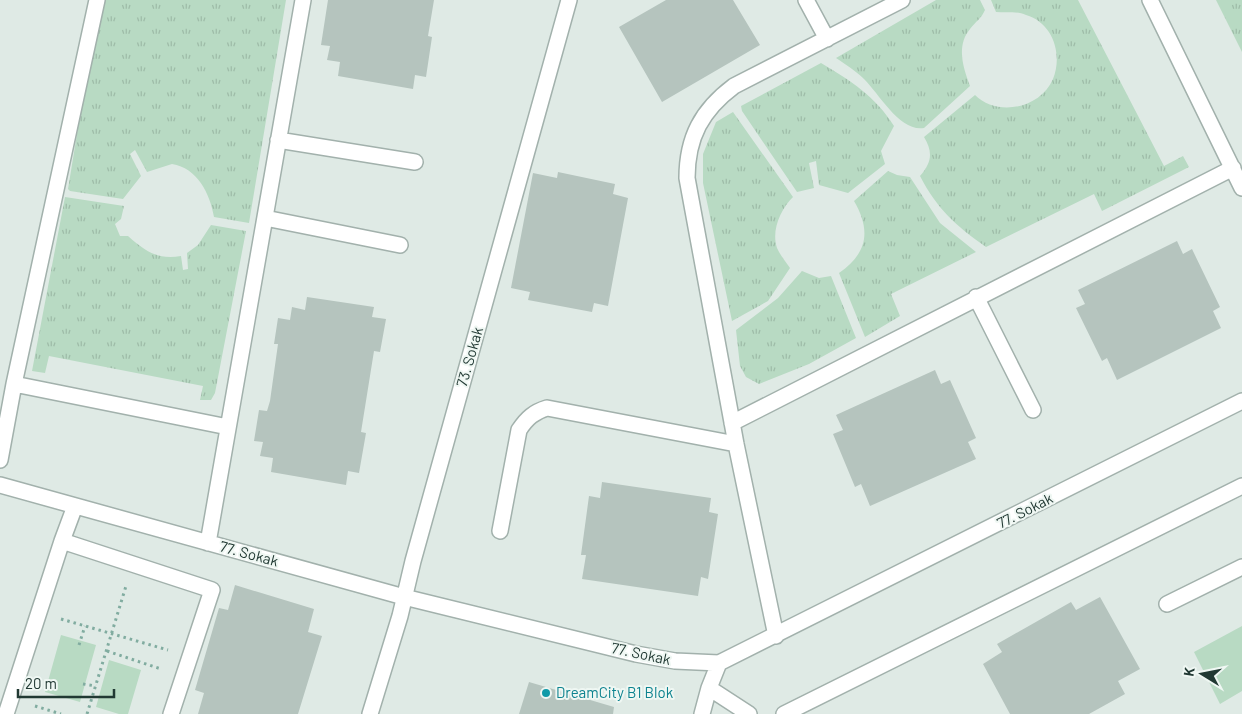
<svg xmlns="http://www.w3.org/2000/svg" width="1242" height="714" font-family="Barlow,sans-serif">
<style>
.grass{fill:url(#grass-tufts)}
.park{fill:#b8dac3}
.building{fill:#b5c4be}
.lines{fill:none;stroke-linecap:round;stroke-linejoin:round}
.minor-casing{stroke:#a2b1ac;stroke-width:18}
.path{stroke:#81aca0;stroke-width:3;stroke-dasharray:2.5 4;stroke-linecap:butt}
.minor{stroke:#fff;stroke-width:15}
.culture-dot{fill:#0f9aa8;stroke:#eff7f3;stroke-width:2}
.labels{text-anchor:middle;stroke-width:4;stroke-linejoin:round;paint-order:stroke}
.street-label{font-size:15px;fill:#213933;stroke:#eff7f3}
.culture-label{font-size:15px;fill:#0d838f;stroke:#eff7f3;text-anchor:start}
</style>
<defs>
<pattern id="grass-tufts" width="24" height="20" patternUnits="userSpaceOnUse" patternTransform="scale(1.25)"><rect width="24" height="20" fill="#b8dac3"/><path d="M3 7l-1-3M5 7V3M7 7l1-3M15 17l-1-3M17 17v-4M19 17l1-3" fill="none" stroke="#9ebca8"/></pattern>
</defs>
<rect width="100%" height="100%" fill="#dfeae5"/>
<path class="grass" d="M99 0H286L249 223 214 217C210 193 197 168 172 164L147 172 135 150 130 154 141 176 123 199 70 191 68 189Z
M936 0H980L985 10C981 19 976 21 970 29 956 46 963 67 970 86L924 128C900 132 880 95 864 79 856 71 845 64 836 58Z
M991 0H1078L1164 166 1183 156 1189 167 1102 211 1094 194 986 247C956 226 937 209 920 176 932 162 933 152 924 137L975 95C997 117 1040 109 1053 79 1063 54 1053 23 1026 15 1017 11 1006 13 996 12Z
M1216 0H1242V52Z
M821 63C850 80 876 97 894 126L881 151 885 164 848 193 819 185 816 161 809 163 814 188 797 192 742 111 741 106Z
M733 112 793 197C781 209 771 230 777 248 780 255 786 262 790 268L768 301 732 321 703 183V154L716 122Z
M888 171 897 175 910 177 940 223 976 252 891 294 900 316 865 337 839 273C868 253 871 230 854 201Z
M65 197 124 206 121 219 115 224 120 236H128C145 251 157 260 181 256L183 270 188 269 187 253 198 245 211 225 246 231 215 393 211 400H200L203 386 49 356 45 373 32 371Z
M802 271 819 278 831 276 856 338 809 364 759 384 746 377 740 366 736 330 778 298Z"/>
<path class="park" d="M1242 626V691L1220 704 1194 652Z
M61 635 96 645 80 702 45 692Z
M109 660 141 670 128 714H119L96 707Z"/>
<path class="building" d="M328 0H434L428 36 432 37 426 77 415 75 413 89 338 76 340 62 327 60 330 46 321 45Z
M666 0H733L760 45 662 102 619 27Z
M558 172 615 184 613 194 628 198 608 306 594 303 592 312 528 300 530 292 511 288 533 173 557 178Z
M1177 241 1183 254 1192 249 1220 307 1213 311 1221 328 1117 380 1107 358 1102 361 1076 308 1085 304 1078 290Z
M307 297 374 307 372 317 386 319 380 352 374 351 361 432 366 433 359 473 348 471 346 485 271 472 273 458 260 456 263 442 254 441 259 410 267 411 270 401 278 344H274L278 318 290 320 292 307 305 310Z
M935 370 941 384 950 380 976 438 968 442 976 459 870 506 861 484 855 487 833 434 843 430 836 415Z
M602 482 711 498 709 512 718 514 708 579 701 577 698 596 582 579 586 555H581L589 496 600 498Z
M235 585 314 609 308 632 322 636 298 714H198L204 693 195 690 219 608 228 610Z
M1100 597 1140 669 1118 681 1125 694 1089 714H1010L983 664 1002 652 997 644 1071 602 1076 610Z
M529 682 614 707 613 714H519Z"/>
<g class="lines">
<g class="minor-casing">
<path id="minor" d="M806 0 827 39
M1150 0 1242 188
M278 140 415 162
M265 218 400 245
M976 297 1033 410
M14 384 228 427
M732 423 1233 168
M0 460 14 384 97 0
M0 485 404 597 636 654 675 661 719 663 1242 401
M500 531 519 430C527 418 534 412 547 408L736 444
M62 541 75 506
M208 543 303 0
M1167 604 1242 567
M776 636 736 444 687 178C687 137 702 110 734 86L902 0
M709 688 749 714
M6 714 62 541 212 590 171 714
M370 714 400 616 413 561 569 0
M702 714 709 688 719 663
M784 714 1242 486"/>
</g>
<path class="path" d="M61 619 168 650
M79 645 85 626
M107 651 161 669
M83 684 96 686
M35 706 61 714
M87 714 126 586"/>
<use href="#minor" class="minor"/>
</g>
<circle class="culture-dot" cx="546" cy="693" r="5"/>
<g class="labels">
<g class="street-label">
<text transform="translate(470 357) rotate(-74)" y="5">73. Sokak</text>
<text transform="translate(1025 511) rotate(-27)" y="5">77. Sokak</text>
<text transform="translate(249 554) rotate(15)" y="5">77. Sokak</text>
<text transform="translate(641 654) rotate(12)" y="5">77. Sokak</text>
</g>
<g class="culture-label">
<text x="556" y="698">DreamCity B1 Blok</text>
</g>
</g>
<g transform="translate(1202 674) rotate(280)" stroke="#eff7f3" stroke-width="4" paint-order="stroke">
<path d="M0-4L9 19L0 12L-9 19Z" fill="#213933"/>
<text y="-8" font-size="14" font-weight="bold" text-anchor="middle" fill="#213933">K</text>
</g>
<path d="M18 689v8h96v-8" fill="none" stroke="#213933" stroke-width="2.5"/>
<text x="25" y="689" font-size="15" fill="#213933" stroke="#eff7f3" stroke-width="4" paint-order="stroke">20 m</text>
</svg>
